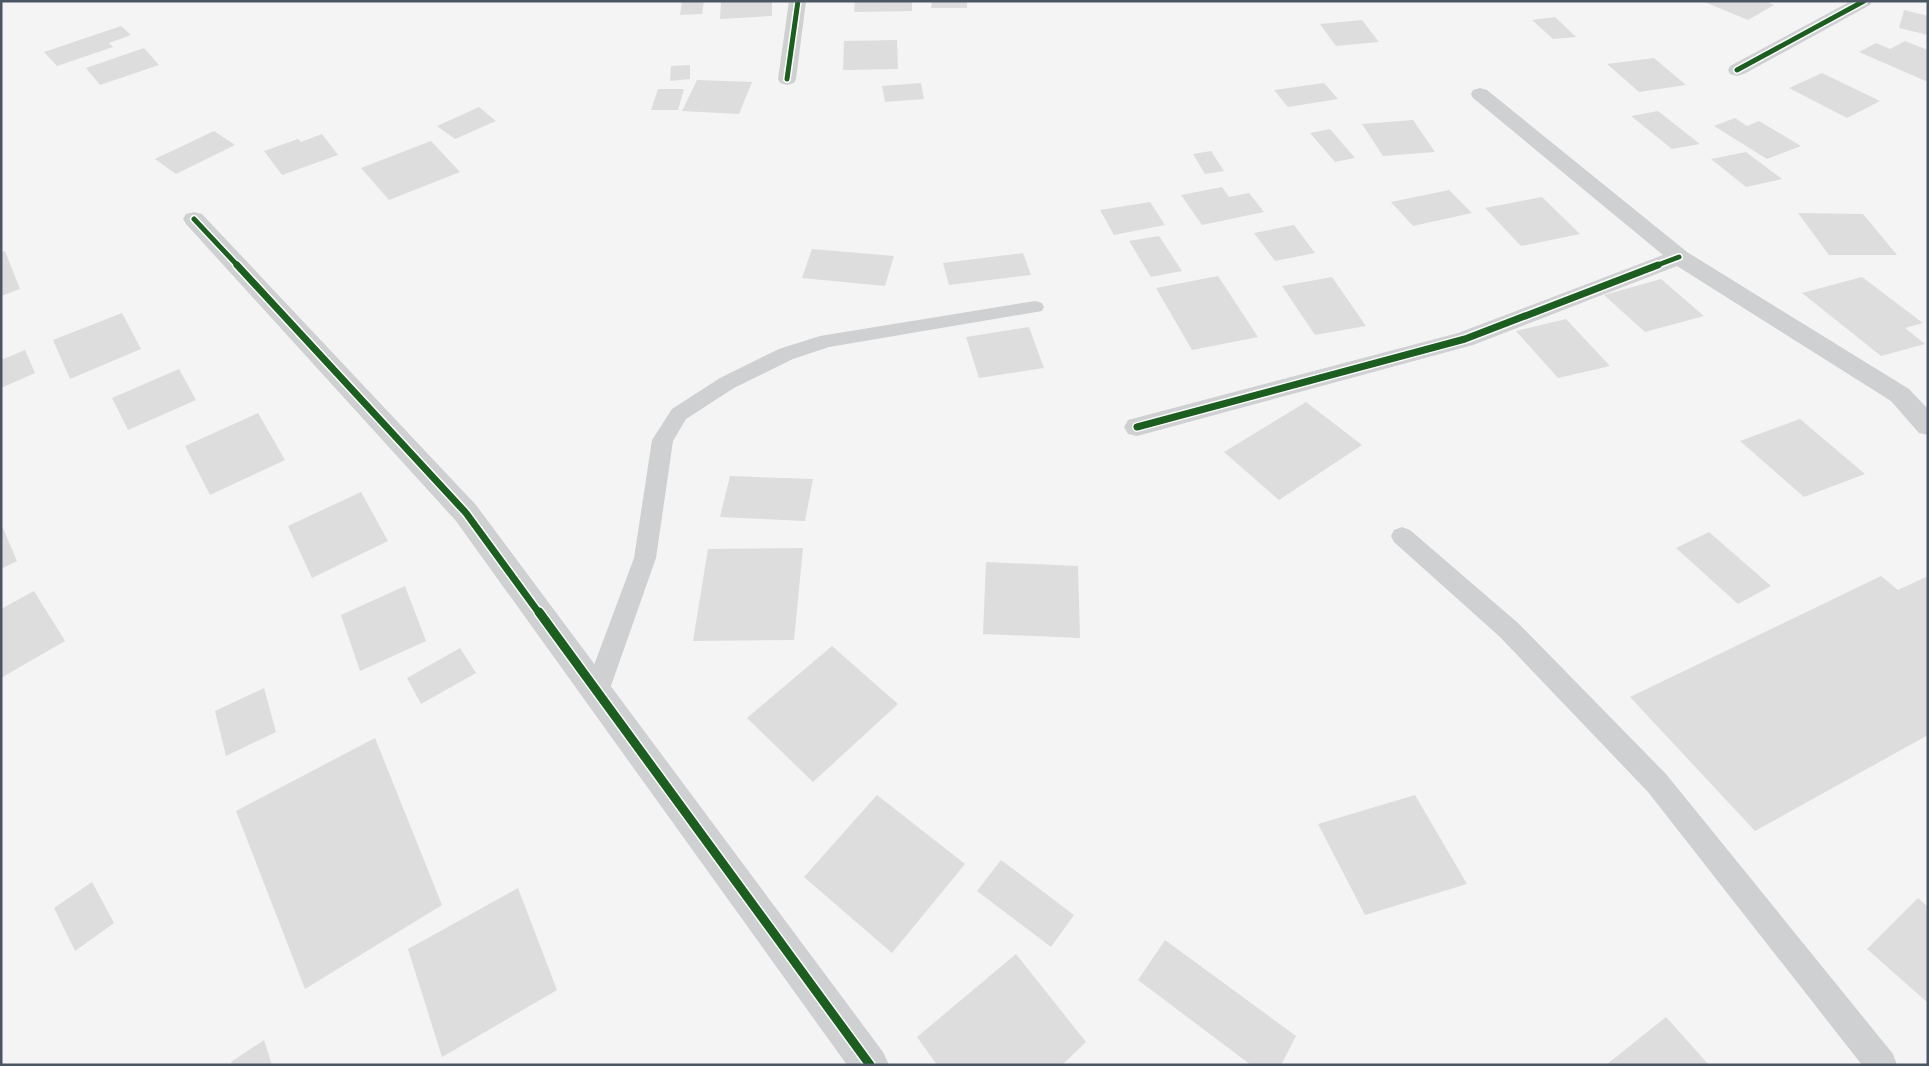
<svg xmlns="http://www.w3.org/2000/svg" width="1929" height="1066" font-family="Raleway,sans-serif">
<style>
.building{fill:#ddddde}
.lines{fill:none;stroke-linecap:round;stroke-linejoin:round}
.lane{fill:#ced0d2;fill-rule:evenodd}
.street{fill:#ced0d2;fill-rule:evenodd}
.cycleway-far2-casing{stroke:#fff;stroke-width:8}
.cycleway-far1-casing{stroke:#fff;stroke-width:10}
.cycleway-casing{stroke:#fff;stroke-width:12}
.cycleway-far2{stroke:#1b5e20;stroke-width:5}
.cycleway-far1{stroke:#1b5e20;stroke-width:7}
.cycleway{stroke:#1b5e20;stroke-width:9}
</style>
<rect width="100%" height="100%" fill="#f4f4f4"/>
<path class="building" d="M682 1H704L702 14 680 15Z
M721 1H772V16L720 19Z
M855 1H912V11L854 12Z
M932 1H967V8H931Z
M1702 1H1766L1774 5 1748 20Z
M1904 10 1928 16V35L1899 28Z
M1555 17 1576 37 1553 39 1532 20Z
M1362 20 1379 42 1336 46 1320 24Z
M121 26 131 35 109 43 113 47 57 66 44 52Z
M897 40 898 69 843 70 844 41Z
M1905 41 1928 50V82L1859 52 1876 43 1890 49Z
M144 48 159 65 100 85 86 68Z
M1654 58 1686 85 1639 92 1607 64Z
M690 65V79L670 81 671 66Z
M1822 73 1880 101 1847 118 1789 88Z
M697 80 752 82 739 114 682 111Z
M921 83 924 99 885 102 882 86Z
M1324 83 1338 99 1288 107 1274 90Z
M658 89H684L678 110H651Z
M479 107 496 121 455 139 437 126Z
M1658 111 1700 144 1672 149 1631 116Z
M1735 118 1747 126 1759 121 1801 146 1767 159 1714 126Z
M1413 120 1435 152 1383 156 1362 124Z
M1330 129 1355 158 1335 162 1310 133Z
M214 131 235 145 176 174 155 159Z
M322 134 338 155 282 175 264 151 298 139 301 142Z
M431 141 460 172 389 200 361 168Z
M1211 151 1224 171 1205 174 1193 154Z
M1746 152 1782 179 1746 187 1711 159Z
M1222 187 1229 197 1249 193 1264 212 1202 225 1181 195Z
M1449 190 1472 213 1413 226 1391 202Z
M1542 197 1580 234 1521 246 1485 208Z
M1150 202 1165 225 1114 235 1100 210Z
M1798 213 1863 214 1897 255H1829Z
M1294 225 1315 253 1275 261 1254 233Z
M1159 236 1182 271 1151 277 1129 241Z
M812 249 894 256 885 286 802 278Z
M5 251 20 289 1 296V252Z
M1023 253 1031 275 949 285 943 263Z
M1218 276 1258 337 1192 350 1156 288Z
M1332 277 1366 326 1315 335 1282 286Z
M1862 277 1923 323 1905 328 1925 344 1881 356 1802 293Z
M1661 279 1704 316 1645 332 1604 295Z
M122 313 141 349 70 379 53 340Z
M1566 319 1610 366 1558 378 1516 331Z
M1029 327 1044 368 979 378 966 337Z
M25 350 35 373 1 388V360Z
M179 369 196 400 128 430 112 398Z
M1306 402 1362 445 1279 500 1224 452Z
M258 413 285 460 210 495 185 446Z
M1800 419 1865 474 1804 497 1740 441Z
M730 476 813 479 805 521 720 517Z
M361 492 388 541 312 578 288 526Z
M1 528H3L17 561 1 569Z
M1709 532 1771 586 1738 604 1676 548Z
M803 548 794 640 693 641 708 549Z
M986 562 1078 566 1080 638 983 634Z
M1881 576 1898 590 1928 576V735L1755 831 1630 697Z
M405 586 426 641 360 671 341 615Z
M34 591 65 641 1 678V609Z
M832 646 898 704 813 782 747 718Z
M460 648 476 673 421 704 407 678Z
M264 688 276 732 226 756 215 711Z
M375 738 442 905 305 989 236 811Z
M877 795 965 864 892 953 804 877Z
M1415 795 1467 884 1365 915 1318 824Z
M1001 860 1074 915 1051 947 977 891Z
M92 882 114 923 75 951 54 908Z
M518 888 557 990 442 1057 408 949Z
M1918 898 1928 907V1003L1867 949Z
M1165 940 1296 1036 1281 1065H1251L1138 980Z
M1016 954 1086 1042 1062 1065H937L917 1037Z
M1666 1017 1709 1065H1606Z
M264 1040 272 1065H232L231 1062Z"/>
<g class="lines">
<path class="lane" d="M1035 301 1042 303 1044 307 1042 311 829 347 793 359 734 388 686 419 673 441 656 558 606 700 597 703 588 700 584 692 634 558 652 440 672 409 720 378 779 349 820 336Z
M1402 527 1410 530 1518 623 1666 774 1893 1054 1897 1065H1862L1648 792 1500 637 1394 542 1391 536 1394 530Z"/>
<path class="street" d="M789 1H806L796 79 794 83 787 85 780 83 778 79Z
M1851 1H1872L1870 5 1744 74 1737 76 1730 74 1728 70 1730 66Z
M1480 88 1487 90 1687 252 1909 389 1928 409V435L1919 433 1891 401 1677 266 1473 345 1137 436 1128 434 1124 427 1128 420 1458 333 1663 255 1473 98 1471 94 1473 90Z
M194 212 202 214 476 505 883 1052 889 1065H847L456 521 186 224 183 219 186 214Z"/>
<g class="cycleway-far2-casing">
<path id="cycleway-far2" d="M1737 70 1864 1
M787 79 798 1
M194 219 238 266
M1655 266 1679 257"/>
</g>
<g class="cycleway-far1-casing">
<path id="cycleway-far1" d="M237 265 466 513 539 613
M1137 427 1465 339 1658 265"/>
</g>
<g class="cycleway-casing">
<path id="cycleway" d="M539 612 870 1065"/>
</g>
<use href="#cycleway-far2" class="cycleway-far2"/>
<use href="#cycleway-far1" class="cycleway-far1"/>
<use href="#cycleway" class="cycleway"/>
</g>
<rect width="1929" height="1066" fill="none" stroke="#4a5661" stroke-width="5"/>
</svg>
